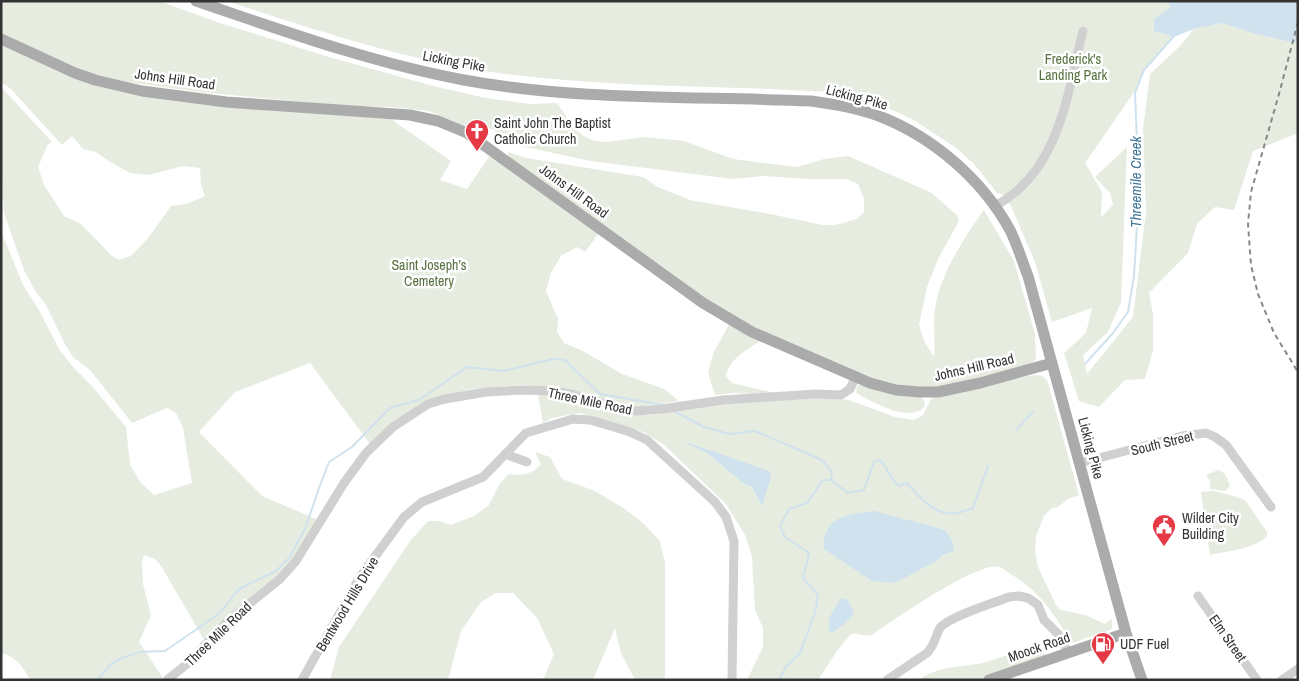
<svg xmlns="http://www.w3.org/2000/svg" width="1299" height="681" font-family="'Archivo Narrow',sans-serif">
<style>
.green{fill:#e6ecdf;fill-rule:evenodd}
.water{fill:#cfe2ee}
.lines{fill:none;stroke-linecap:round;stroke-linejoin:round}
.stream{stroke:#cfe2ee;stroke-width:2}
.minor{stroke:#d0d0d0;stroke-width:9}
.major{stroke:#ababab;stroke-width:11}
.rail{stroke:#888;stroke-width:2;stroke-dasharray:5 4;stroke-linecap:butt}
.labels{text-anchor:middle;stroke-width:5;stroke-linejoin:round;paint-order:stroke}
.park-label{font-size:14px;fill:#56703f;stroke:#fff}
.street-label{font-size:14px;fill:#333;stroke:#fff}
.poi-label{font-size:14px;fill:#333;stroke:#fff;text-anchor:start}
.water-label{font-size:15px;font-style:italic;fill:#3f7597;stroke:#fff}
</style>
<rect width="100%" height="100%" fill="#fff"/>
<path class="green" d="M1 1H159L220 23 329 57 437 87 486 98 530 104 557 103 575 129 584 136 594 141 607 142 644 137 684 141 733 159 797 167 824 159 848 156 930 192 957 215 959 221 938 259 927 287 919 325 924 341 934 357C936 340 932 321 936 303 943 270 965 236 984 210L1014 261 1035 334 1036 358 1033 362 1027 366 938 388 893 385 866 376 752 327 692 291 508 157V152L526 158 643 177 658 187 690 200 770 214 823 225H835L857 219 864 212V198L858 184 847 179H810L763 176 733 179 591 161 511 144 494 130 480 125 465 127 429 111 391 107 342 106 200 92 128 82 92 74 1 35Z
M226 1H1163L1168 3 1171 7 1154 31 1174 37 1144 70 1137 88 1085 163 1102 192 1101 217 1113 205 1110 193 1095 177 1127 147 1121 302 1108 332 1083 355 1087 374 1133 317 1146 212 1143 128 1150 74 1180 46 1194 29 1222 23 1252 33 1298 44V133L1253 151 1234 210 1215 207 1197 224 1188 253 1149 293 1153 314V350L1145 379 1125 380 1099 407 1079 401 1064 353 1086 333 1092 308 1052 322 1035 262 1011 206 1004 195 997 193 974 164 955 147 912 119 872 101 831 92C716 85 600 88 485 71 398 58 310 28 226 1Z
M1 43 64 73 284 111 346 116 391 117 395 122 451 161 440 180 467 189 491 154 599 233 585 252 577 247 561 256 551 273 546 291 558 319 557 332 564 343 583 351 622 374 664 389 679 401 636 407 540 387 524 385 472 389 440 397 370 444 310 363 235 392 199 432 262 496 318 520 292 561 279 576 205 641 161 566 155 559 144 555 142 562 143 584 151 615 139 642 163 678 160 680H30C23 667 16 656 1 653V231L23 285 39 310 59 349 73 367 92 386 126 427 130 464 140 482 154 495 192 483 183 428 176 413 167 408 132 423 91 371 73 357 65 344 46 305 34 289 24 270 4 213 1 161V87L52 142 48 144 38 167 44 185 64 216 81 224 112 256 119 260 131 256 149 237 171 206 186 204 205 196 201 184 200 168 183 166 148 175 130 173 107 160 96 152 83 149 72 136 62 145 11 89 1 82Z
M730 323 760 341C747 350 729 359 726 376L732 383 784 395 734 393 715 395 708 373 713 354Z
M1034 375C1041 375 1045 376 1048 383L1079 495 1068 499 1058 507 1052 508 1044 516 1036 536 1035 550 1038 567 1056 605 1061 610 1085 615 1105 624 1112 619V628L1110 630 1072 643C1055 616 1041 592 1012 575 1008 573 1004 568 999 567 978 561 892 621 872 635 864 637 859 633 851 634L837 651 818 680H747L763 647V628L755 610 752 557 745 535 726 504 663 444 643 432 580 413 552 418 543 423 538 394 566 397 620 415H650L705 406 749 402 831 398 849 400 895 417 914 420 923 415 931 399 937 395ZM685 442 771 478 761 505 752 487 743 483 707 453ZM830 525 943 555 938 560Z
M862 384 921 397 924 400 925 406C910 424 873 402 856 393L857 386Z
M535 452 550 457 562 479 595 491 625 509 644 524 660 541 665 563V680H635L621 653 615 628 593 680H543L554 654 537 618 513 593H496L481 602 461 631 448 680H330L339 647 410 541 428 521H439L451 525 474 516 489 505 500 483 509 474C523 476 533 474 541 464Z
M1218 470C1226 472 1228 480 1230 486L1225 491 1210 489V481L1206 475Z
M1214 491 1230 495 1245 500 1267 532V536C1256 549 1226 551 1210 555L1201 492Z
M1028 649 1039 650 1047 656 979 680H919C937 666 962 667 983 663 998 659 1012 652 1028 649Z"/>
<path class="water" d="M1163 1H1298V44L1252 33 1222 23 1194 29 1174 37 1154 31V19L1171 7 1168 3Z
M680 440 769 471 771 478 762 506 752 487 743 483 707 453Z
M874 511 945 530 952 540 954 551 943 555 938 560 895 583 872 581 824 549C822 516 849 514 874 511Z
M841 598 848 600 854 614 844 624 833 632H830C825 618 834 610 841 598Z"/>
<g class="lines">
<path class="stream" d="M1085 364 1113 333 1128 312 1134 276 1139 192 1135 93 1144 70 1174 36
M674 411 704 427 729 434 755 431 822 460 832 472 831 480 848 493 864 490 874 462 880 460C888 468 891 480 899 486L907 483C919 497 936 517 957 513 963 512 968 510 973 508L988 466
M1016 430 1033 412
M97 680 111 664 122 658 140 652 165 651 220 613 239 589 276 571 289 558 305 529 319 488 329 462 352 447 390 408 419 400 467 367 504 371 553 359 565 360 600 394 664 405
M779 680 786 667 800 653 815 613 818 595 803 578 809 553 785 537 780 526 789 509 807 503 823 480H830"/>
<path class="minor" d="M995 206C1060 171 1067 94 1083 31
M505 454 527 462
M1080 463 1182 436 1206 433 1215 437 1226 445 1271 507
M1198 596 1257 680
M167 680 187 664 228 621 280 579 296 561 344 483 366 453 393 427 428 404 445 399 486 392 523 390 555 391 574 395 625 409 637 411 662 409 723 400 816 394 841 395 850 389 856 376
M302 680 360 577 404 517 422 502 483 477 526 433 573 419 590 420 604 424 630 432 647 440 715 502 726 517 734 541 732 680
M887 680 927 653C935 645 935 636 940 628 948 617 994 603 1009 597L1019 596 1028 598 1038 605 1044 620 1058 634 1068 652
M1282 680 1298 669"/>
<path class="major" d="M196 1C284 31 372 63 464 80 577 101 697 96 811 101 834 104 857 108 879 116 933 137 982 179 1010 230 1017 244 1022 261 1028 276L1126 633 1142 680
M1 39 75 73 95 80 142 91 226 102 410 115 438 121 467 133 703 303 752 332 870 383 896 390 920 392H938L980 383 1052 363
M989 680 1126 633"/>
<path class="rail" d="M1298 22 1279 94 1251 192 1248 224 1251 265 1258 294 1274 333 1298 372"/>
</g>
<defs>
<g id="church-pin" transform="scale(1.25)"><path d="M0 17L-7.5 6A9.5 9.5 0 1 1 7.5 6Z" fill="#e63946" stroke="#fff"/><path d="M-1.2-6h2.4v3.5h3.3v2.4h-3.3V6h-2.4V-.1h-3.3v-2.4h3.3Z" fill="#fff"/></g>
<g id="civic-pin" transform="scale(1.25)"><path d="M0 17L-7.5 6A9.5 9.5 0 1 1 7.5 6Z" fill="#e63946" stroke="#fff"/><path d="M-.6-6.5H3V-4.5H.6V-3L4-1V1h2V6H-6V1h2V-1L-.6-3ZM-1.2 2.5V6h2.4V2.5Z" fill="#fff"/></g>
<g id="fuel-pin" transform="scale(1.25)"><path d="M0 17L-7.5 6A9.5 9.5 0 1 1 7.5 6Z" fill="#e63946" stroke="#fff"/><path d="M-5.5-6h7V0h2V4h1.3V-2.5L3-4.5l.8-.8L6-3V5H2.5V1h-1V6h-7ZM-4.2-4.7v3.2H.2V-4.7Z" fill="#fff"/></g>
</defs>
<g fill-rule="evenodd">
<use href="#church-pin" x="477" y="131"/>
<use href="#civic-pin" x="1164" y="526"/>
<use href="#fuel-pin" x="1103" y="644"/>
</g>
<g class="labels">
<g class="park-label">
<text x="1073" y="64">Frederick's<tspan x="1073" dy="16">Landing Park</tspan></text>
<text x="429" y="270">Saint Joseph’s<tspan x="429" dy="16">Cemetery</tspan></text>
</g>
<g class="street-label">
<text transform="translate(454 61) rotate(11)" y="5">Licking Pike</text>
<text transform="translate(175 79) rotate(8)" y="5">Johns Hill Road</text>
<text transform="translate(857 97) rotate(15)" y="5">Licking Pike</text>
<text transform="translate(574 191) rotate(36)" y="5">Johns Hill Road</text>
<text transform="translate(974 367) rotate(-13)" y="5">Johns Hill Road</text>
<text transform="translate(590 401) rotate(12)" y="5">Three Mile Road</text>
<text transform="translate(1162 443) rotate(-14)" y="5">South Street</text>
<text transform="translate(1091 448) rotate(75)" y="5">Licking Pike</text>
<text transform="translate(347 604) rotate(-59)" y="5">Bentwood Hills Drive</text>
<text transform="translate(218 634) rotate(-44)" y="5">Three Mile Road</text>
<text transform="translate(1228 638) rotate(55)" y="5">Elm Street</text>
<text transform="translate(1039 647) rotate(-19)" y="5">Moock Road</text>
</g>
<g class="poi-label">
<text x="494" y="128">Saint John The Baptist<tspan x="494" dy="16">Catholic Church</tspan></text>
<text x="1182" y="523">Wilder City<tspan x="1182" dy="16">Building</tspan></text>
<text x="1120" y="649">UDF Fuel</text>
</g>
<g class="water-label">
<text transform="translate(1136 182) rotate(-90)" y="5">Threemile Creek</text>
</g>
</g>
<rect width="1299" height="681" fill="none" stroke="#333333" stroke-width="5"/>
</svg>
